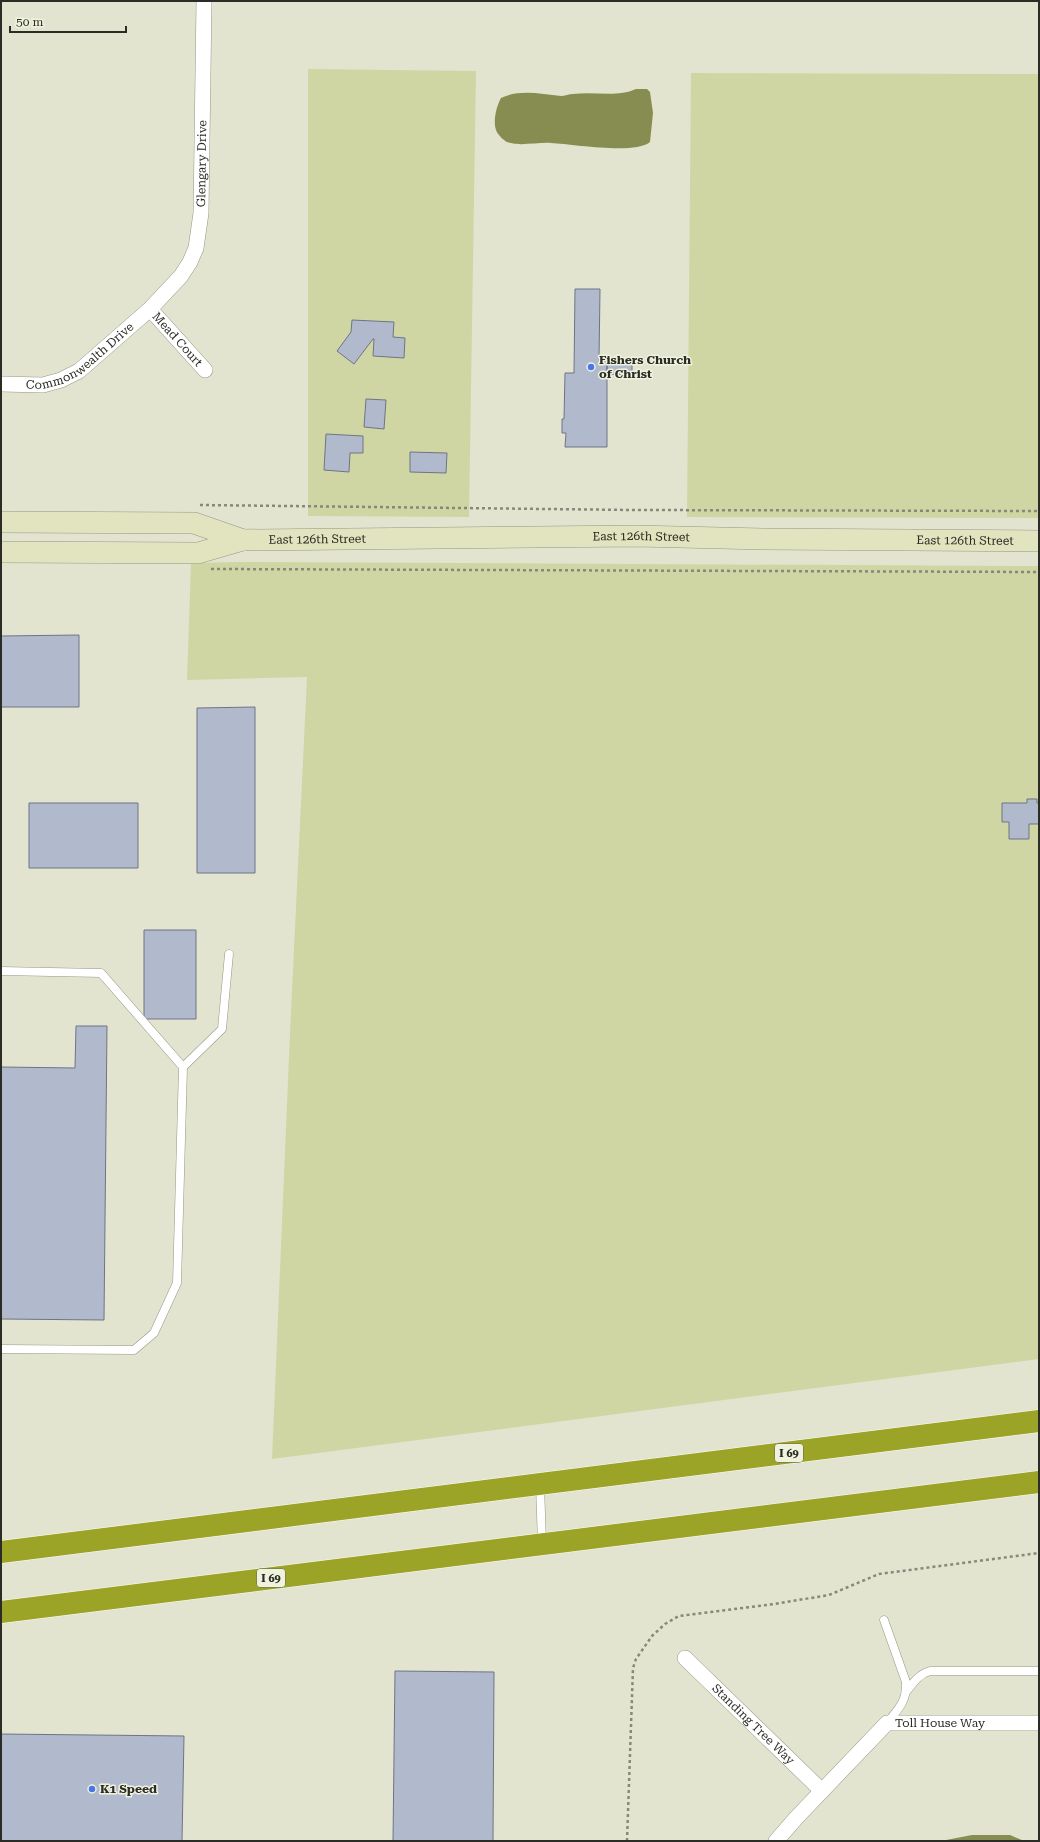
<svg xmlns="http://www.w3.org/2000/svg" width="1040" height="1842" font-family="'Roboto Serif',serif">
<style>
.green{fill:#d0d6a3}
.water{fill:#878d50}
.building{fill:#b1bacc;stroke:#6d7585}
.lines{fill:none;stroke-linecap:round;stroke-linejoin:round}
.service-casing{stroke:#959885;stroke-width:9}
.minor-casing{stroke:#959885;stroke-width:16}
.secondary-casing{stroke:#959885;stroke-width:22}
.motorway-casing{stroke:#fff;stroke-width:23}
.path{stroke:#87887b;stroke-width:2.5;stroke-dasharray:3 3;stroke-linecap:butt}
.service{stroke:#fff;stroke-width:8}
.minor{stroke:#fff;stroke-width:15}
.secondary{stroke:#e1e4be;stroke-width:21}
.motorway{stroke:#9ca427;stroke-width:22}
.poi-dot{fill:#4777e9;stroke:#eff2dd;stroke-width:1.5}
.labels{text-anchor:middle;stroke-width:3;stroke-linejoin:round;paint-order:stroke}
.shield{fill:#eff2dd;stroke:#66675c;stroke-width:1}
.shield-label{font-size:11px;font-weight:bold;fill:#2b2c25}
.street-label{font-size:12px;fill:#2b2c25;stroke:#eff2dd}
.poi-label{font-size:12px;font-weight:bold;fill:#2b2c25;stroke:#eff2dd;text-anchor:start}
</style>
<rect width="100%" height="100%" fill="#e2e4d0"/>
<path class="green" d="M308 69 476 71 469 517 308 516Z
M691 73 1039 74V518L687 517Z
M239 562 1039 566V1359L272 1459 290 1033 307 677 187 680 191 563Z"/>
<path class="water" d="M636 89H647L650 92 653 113 650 142C634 155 573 144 551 143 540 142 521 146 511 143 507 143 502 139 499 135 491 127 496 107 501 98 519 89 541 94 561 96 565 96 569 94 573 94 595 91 616 98 636 89Z
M972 1835H1010L1024 1841H941Z"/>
<path class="building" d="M575 289H600L599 361 607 362V447H565L566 433H562V419H564L565 373H574Z
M352 320 394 322 393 337 405 338 404 358 373 356 374 339H373L354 364 337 351 351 332Z
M607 362H632V375L607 374Z
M366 399 386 400 384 429 364 427Z
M326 434 363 436V453H350L349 472 324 470Z
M410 452 447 453 446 473 410 472Z
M79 635V707H1V636Z
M255 707V873H197V708Z
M1027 799H1037V803H1039V824H1029V839H1009V822H1002V803H1027Z
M29 803H138V868H29Z
M144 930H196V1019H144Z
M76 1026H107L104 1320 1 1319V1067L75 1068Z
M395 1671 494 1672 493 1841H393Z
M1 1734 184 1736 182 1841H1Z"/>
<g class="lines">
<g class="service-casing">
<path id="service" d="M1 971 101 973 183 1067 177 1283 154 1333 134 1350 1 1349
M183 1067 222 1029 229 954
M540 1485 542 1543
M884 1620 906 1682C907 1702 898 1709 887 1723
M906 1692C913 1683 919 1674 930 1671H1039"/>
</g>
<g class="minor-casing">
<g id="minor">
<path id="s1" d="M150 309 205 370"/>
<path id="s2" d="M1 384 43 385 61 380 79 371 150 309 181 276 190 262 196 248 201 213 204 1"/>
<path id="s3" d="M685 1658 822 1791"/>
<path id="s4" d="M776 1841 797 1817 887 1723H1039"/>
</g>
</g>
<g class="secondary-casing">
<g id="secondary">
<path d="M1 522 194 523 243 540"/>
<path id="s5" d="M1 552 198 553 243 540 637 536 763 539 1039 541"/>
</g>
</g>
<g class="motorway-casing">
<path id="motorway" d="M1 1552 1039 1421
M1 1612 1039 1482"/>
</g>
<path class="path" d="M200 505 633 510 1039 511
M211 569 1039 572
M627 1841 633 1668 636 1659 652 1636 665 1624 679 1616 774 1604 829 1595 879 1574 1039 1553"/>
<use href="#service" class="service"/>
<use href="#minor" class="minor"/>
<use href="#secondary" class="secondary"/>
<use href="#motorway" class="motorway"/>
</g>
<g class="poi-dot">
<circle cx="591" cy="367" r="4"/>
<circle cx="92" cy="1789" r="4"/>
</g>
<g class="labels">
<g class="shield">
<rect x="775" y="1444" width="28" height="18" rx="3"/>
<rect x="257" y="1569" width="28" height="18" rx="3"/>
</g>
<g class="shield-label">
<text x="789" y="1457">I 69</text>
<text x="271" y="1582">I 69</text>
</g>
<g class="street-label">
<text dy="4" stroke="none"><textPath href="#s2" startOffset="337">Glengary Drive</textPath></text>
<text dy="4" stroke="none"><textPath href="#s1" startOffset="41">Mead Court</textPath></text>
<text dy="4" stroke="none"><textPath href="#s2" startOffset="88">Commonwealth Drive</textPath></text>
<text dy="4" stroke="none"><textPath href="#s5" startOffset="642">East 126th Street</textPath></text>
<text dy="4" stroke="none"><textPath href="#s5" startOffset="318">East 126th Street</textPath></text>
<text dy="4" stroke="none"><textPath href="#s5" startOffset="966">East 126th Street</textPath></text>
<text dy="4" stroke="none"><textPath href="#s4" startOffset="215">Toll House Way</textPath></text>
<text dy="4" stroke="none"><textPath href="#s3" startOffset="95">Standing Tree Way</textPath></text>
</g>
<g class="poi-label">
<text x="599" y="364">Fishers Church<tspan x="599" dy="14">of Christ</tspan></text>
<text x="100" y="1793">K1 Speed</text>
</g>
</g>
<rect width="1040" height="1842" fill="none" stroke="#2b2c25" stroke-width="4"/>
<path d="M10 26v6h116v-6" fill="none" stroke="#2b2c25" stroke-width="2"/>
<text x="16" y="26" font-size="12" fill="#2b2c25" stroke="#eff2dd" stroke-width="3" paint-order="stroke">50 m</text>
</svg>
